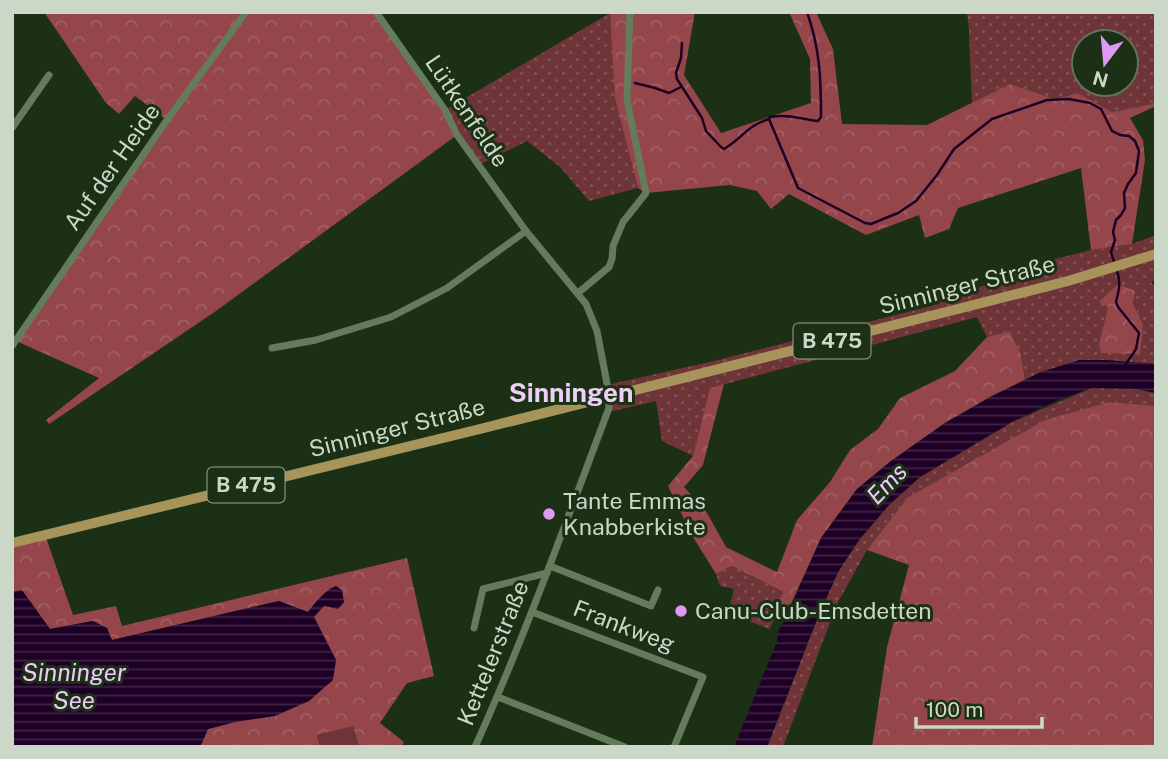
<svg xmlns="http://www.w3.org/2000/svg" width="1168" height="759" font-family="'Public Sans',sans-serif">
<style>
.grass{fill:url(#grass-dots);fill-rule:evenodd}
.forest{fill:url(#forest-crowns)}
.park{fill:#6e3438}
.water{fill:url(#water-rules)}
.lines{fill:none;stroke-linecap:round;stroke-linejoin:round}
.stream{stroke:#1e0027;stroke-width:2.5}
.minor{stroke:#647b5c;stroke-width:7}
.primary{stroke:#a7945a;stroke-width:10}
.poi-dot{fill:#dd99f3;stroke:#1c3015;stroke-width:2.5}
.labels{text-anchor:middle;stroke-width:6;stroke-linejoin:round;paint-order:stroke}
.shield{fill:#1c3015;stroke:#97a692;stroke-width:2}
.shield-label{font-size:21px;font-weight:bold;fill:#ccd8c7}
.street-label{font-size:23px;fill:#ccd8c7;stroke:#1c3015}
.poi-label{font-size:23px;fill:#ccd8c7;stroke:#1c3015;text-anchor:start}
.water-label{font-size:24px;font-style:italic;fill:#efc8fc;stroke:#1c3015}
.quarter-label{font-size:26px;font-weight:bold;fill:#edd0f6;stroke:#1c3015}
</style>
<defs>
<pattern id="grass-dots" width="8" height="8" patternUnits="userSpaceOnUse" patternTransform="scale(1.75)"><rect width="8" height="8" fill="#6e3438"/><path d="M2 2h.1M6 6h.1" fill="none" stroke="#825153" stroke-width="1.8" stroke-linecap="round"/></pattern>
<pattern id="forest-crowns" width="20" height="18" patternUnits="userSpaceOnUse" patternTransform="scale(1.75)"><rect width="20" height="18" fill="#94464b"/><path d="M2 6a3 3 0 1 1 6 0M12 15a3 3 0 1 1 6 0" fill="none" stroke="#a26063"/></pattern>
<pattern id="water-rules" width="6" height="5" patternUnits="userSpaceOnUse" patternTransform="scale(1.75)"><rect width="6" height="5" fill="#1e0027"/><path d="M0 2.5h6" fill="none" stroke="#3e2445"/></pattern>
</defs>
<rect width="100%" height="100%" fill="#1c3015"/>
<path class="grass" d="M967 12H1156V103L1112 112 1078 93 1055 99 1010 84 972 103 969 31ZM1084 42H1126V84H1084Z
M610 13 617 103 638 188 589 201 560 167 527 141 479 165 445 110Z
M1156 235V279L1151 282 1156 289V364L1106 360 1041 372 1025 380 1021 355 1010 331 987 337 977 317 710 388 693 456 662 441 656 401 613 411 609 408 607 385 714 361 939 304 938 299 967 292 1043 262 1091 250 1132 244ZM1099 301 1133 302 1143 324 1114 352H1101L1099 344 1108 307Z
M1092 388 1136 389 1156 393V406L1110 402 907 498 867 550 837 604 783 747H767L818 617 838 572 859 540 889 505 920 477 1012 422Z
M732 566 783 592 779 605 774 604 771 614 775 616 770 629 728 614 734 589 720 586 716 574Z"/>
<path class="forest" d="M44 12H376L445 110 457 135 216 311 49 424 46 420 99 378 16 341 167 120 135 96 119 114 106 103Z
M610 12H695L684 75 721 133 811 103 810 59 789 12H816L833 49 842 124 927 125 1010 84 1055 99 1078 93 1112 112 1156 103V106L1130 118 1143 140 1145 160 1132 244 1091 250 1081 168 958 208 949 229 925 238 919 215 866 235 789 194 771 209 757 191 730 185 646 193 638 188 615 98Z
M1118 284 1135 291 1133 303 1143 324 1140 354 1101 353 1099 344 1108 307 1099 302Z
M1010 331 1021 355 1025 380 992 396 945 423 891 461 857 489 821 538 789 608 779 605 783 592 732 566 716 574 693 537 668 486 693 456 710 388 724 384 703 465 684 487 707 513 726 547 777 572 797 520 830 482 850 450 878 429 900 398 955 371 987 337Z
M1110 402 1156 406V747H872L887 647 909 565 867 550 907 498 1045 420Z
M45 535 73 615 116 606 122 626 407 558 434 676 407 683 380 723 404 742 401 747H359L353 727 317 735 320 747H200L208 729 235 722 336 660 312 614 279 601 112 640 93 621 50 629 22 591 12 592V543Z"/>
<path class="park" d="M353 726 359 747H320L317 735Z"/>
<path class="water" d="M1079 360H1106L1156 364V393L1136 389 1092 388 1058 400 1012 422 920 477 889 505 859 540 838 572 818 617 767 747H734L777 641 779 630 786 618 821 538 857 489 891 461 945 423 992 396 1041 372Z
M336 586 342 590 344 602 338 609 324 606 314 617 336 660 333 680 309 701 275 716 235 722 208 729 200 747H12V592L22 590 50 629 93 621 107 628 112 640 279 601 308 612C314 604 326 589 336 586Z"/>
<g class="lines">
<path class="stream" d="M807 12C820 49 821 79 821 117L818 121C801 119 787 114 770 117L769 119 798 188 865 223 871 224 898 213 916 201 937 175 954 149 992 119 1047 100 1069 99 1090 103 1101 109 1112 131 1120 135 1129 136 1135 141 1139 151 1136 173 1128 184 1124 193 1125 208 1121 215 1116 220 1113 232 1115 240 1111 252 1115 265
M682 43 681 58 676 73 677 79 702 118 706 131 721 147 724 149C743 138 746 126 769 119
M635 83 655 88 669 93 681 87
M1117 271C1121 283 1119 290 1116 302L1118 307 1139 333 1136 349 1126 364"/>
<path class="minor" d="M376 12 445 110 457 135 526 231 586 304 597 331 608 389 609 408C566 522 525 636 475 747
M12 128 49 75
M578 293 609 267 612 259 613 246 623 222 646 193 627 100 630 12
M12 346 167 120 246 12
M272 348 316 340 391 317 447 288 526 231
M550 566 651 606 658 590
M532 612 703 677 674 747
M474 628 483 589 547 573
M498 697 625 747"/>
<path class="primary" d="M12 543 480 429 950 311 1068 281 1156 254"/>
</g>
<g class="poi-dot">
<circle cx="549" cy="514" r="7"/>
<circle cx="681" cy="611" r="7"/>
</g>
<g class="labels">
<g class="shield">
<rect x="793.5" y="323.5" width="77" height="35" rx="5"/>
<rect x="207.5" y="467.5" width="77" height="35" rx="5"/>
</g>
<g class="shield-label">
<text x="832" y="348">B 475</text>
<text x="246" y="492">B 475</text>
</g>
<g class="street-label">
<text transform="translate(467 111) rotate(56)" y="8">Lütkenfelde</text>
<text transform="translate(112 167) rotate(-55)" y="8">Auf der Heide</text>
<text transform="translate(967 285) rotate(-14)" y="8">Sinninger Straße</text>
<text transform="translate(397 428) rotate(-14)" y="8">Sinninger Straße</text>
<text transform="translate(624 626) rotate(21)" y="8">Frankweg</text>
<text transform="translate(493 653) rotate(-68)" y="8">Kettelerstraße</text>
</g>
<g class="poi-label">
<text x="563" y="509">Tante Emmas<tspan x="563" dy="26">Knabberkiste</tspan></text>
<text x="695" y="619">Canu-Club-Emsdetten</text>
</g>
<g class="water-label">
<text transform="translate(887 484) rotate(-46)" y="8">Ems</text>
<text x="74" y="681">Sinninger<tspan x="74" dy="28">See</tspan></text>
</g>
<g class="quarter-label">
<text x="571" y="402">Sinningen</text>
</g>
</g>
<rect width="1168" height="759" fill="none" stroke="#ccd8c7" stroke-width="28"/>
<g transform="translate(1105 63) rotate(196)"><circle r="33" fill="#1c3015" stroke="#62735c" stroke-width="2"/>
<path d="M0-5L12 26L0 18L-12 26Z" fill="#dd99f3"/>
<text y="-10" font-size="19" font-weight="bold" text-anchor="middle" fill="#ccd8c7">N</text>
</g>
<path d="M916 717v10h126v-10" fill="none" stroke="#ccd8c7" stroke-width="3.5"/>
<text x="926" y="717" font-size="21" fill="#ccd8c7" stroke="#1c3015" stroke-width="5" paint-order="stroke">100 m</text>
</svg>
